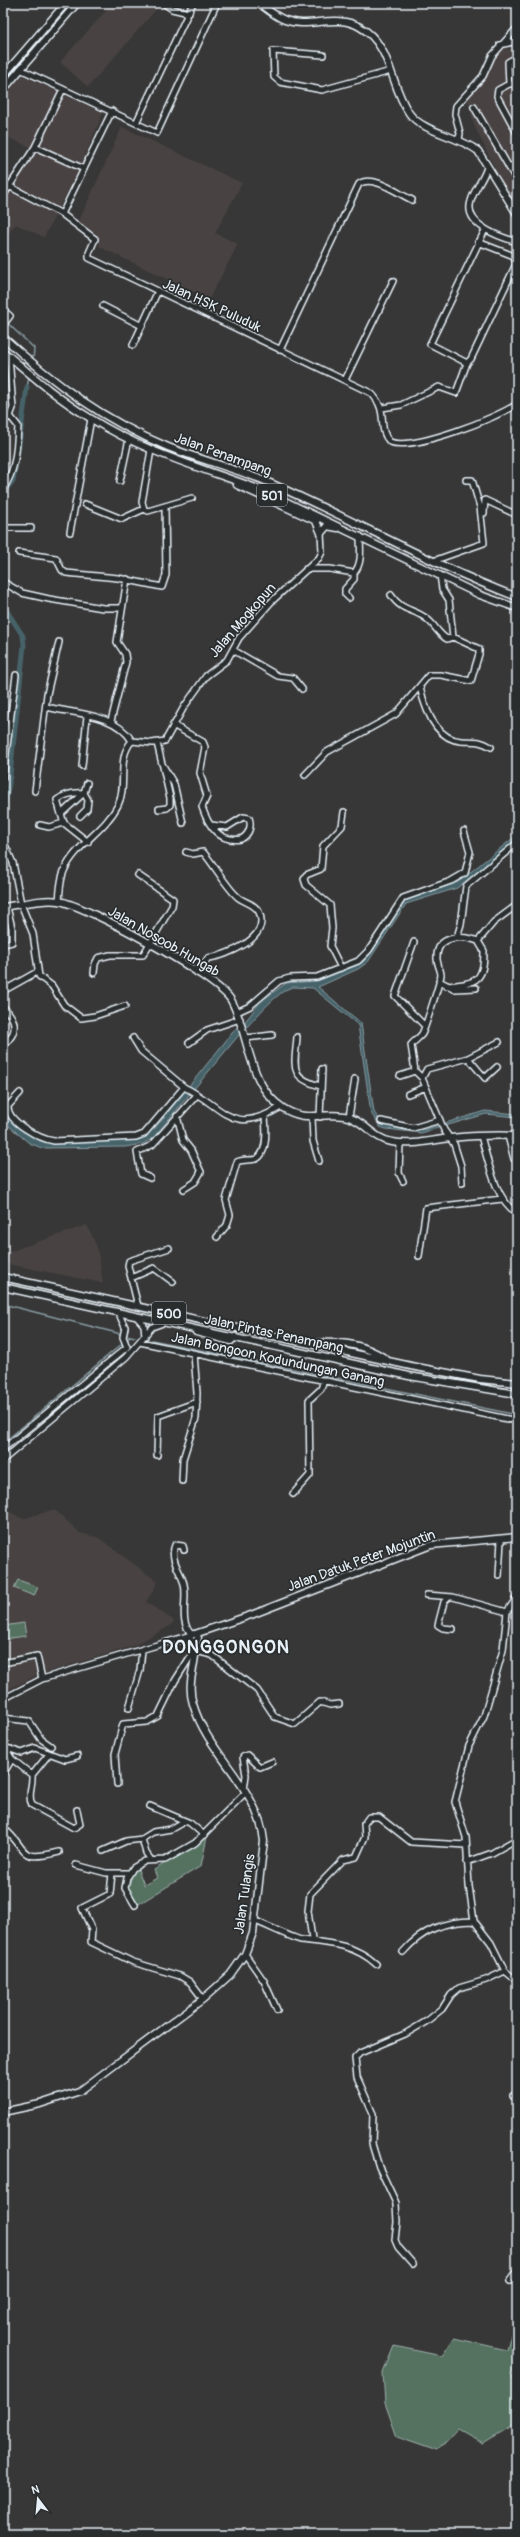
<svg xmlns="http://www.w3.org/2000/svg" width="520" height="2537" font-family="Pangolin,sans-serif">
<style>
.built{fill:#494342}
.green{fill:#557161;stroke:#9eb1ac}
.water{fill:#46636a;stroke:#879ca3}
.lines{fill:none;stroke-linecap:round;stroke-linejoin:round}
.stream{stroke:#879ca3;stroke-width:1.5}
.canal{stroke:#46636a;stroke-width:5}
.minor-casing{stroke:#e8f1f8;stroke-width:8}
.major-casing{stroke:#e8f1f8;stroke-width:9}
.minor{stroke:#2a2d2e;stroke-width:5}
.major{stroke:#2a2d2e;stroke-width:6}
.labels{text-anchor:middle;stroke-width:3.5;stroke-linejoin:round;paint-order:stroke}
.shield{fill:#2a2d2e;stroke:#afb6bb;stroke-width:1}
.shield-label{font-size:13px;font-weight:bold;fill:#e8f1f8}
.street-label{font-size:14px;fill:#e8f1f8;stroke:#2a2d2e}
.district-label{font-size:18px;font-weight:bold;letter-spacing:1px;fill:#e8f1f8;stroke:#2a2d2e}
</style>
<rect width="100%" height="100%" fill="#383737"/>
<filter id="ink" filterUnits="userSpaceOnUse"><feTurbulence type="fractalNoise" baseFrequency=".025" numOctaves="2"/><feDisplacementMap in="SourceGraphic" scale="8" xChannelSelector="R" yChannelSelector="G"/><feConvolveMatrix kernelMatrix="1 2 1 2 8 2 1 2 1" color-interpolation-filters="sRGB"/></filter>
<g filter="url(#ink)">
<path class="built" d="M113 3H156L159 6 88 87 60 62Z
M498 49H517V213L474 125 466 93 483 76Z
M22 75 103 113 78 171 44 237 16 224 3 239V197L32 148 3 135V97Z
M122 127 242 183 215 233 238 244 209 299 100 247 96 233 78 223Z
M87 1225 97 1247 103 1283 3 1263V1254Z
M3 1508 23 1519 52 1510 56 1511 80 1533 99 1538 158 1582 146 1602 174 1621 170 1626 133 1646 37 1675 3 1692Z"/>
<path class="green" d="M18 1580 38 1587 34 1596 14 1588Z
M24 1623 26 1636 3 1639V1626Z
M207 1837 201 1866 137 1905 126 1888 128 1880 137 1867 144 1885 157 1878 154 1870Z
M514 2323H517V2359L511 2374 517 2386V2423L483 2443 458 2429 437 2451 397 2437 385 2403 383 2373 394 2346 442 2356 454 2338 507 2350Z"/>
<path class="water" d="M517 835V840L457 888 406 904 368 962 358 969 318 987 361 1023 374 1112 382 1124 416 1130 426 1129 485 1111 517 1114V1117L486 1114 421 1133 386 1129 380 1127 371 1113 358 1025 313 988 293 987C277 990 250 1025 239 1035L154 1137 143 1144 125 1147 42 1148 29 1143 3 1121V1112C17 1125 27 1138 47 1142L131 1140 143 1137 155 1128 237 1027 245 1022 260 1002 286 983 317 981 362 963 370 955 403 901 458 882Z"/>
<g class="lines">
<path class="stream" d="M3 319 34 348 33 361
M27 387 29 377
M3 1304 121 1334
M126 1335 135 1337
M128 1339 130 1336
M152 1340 517 1415
M3 1443 123 1343"/>
<path class="canal" d="M18 452 27 387
M3 493 13 481 16 464
M3 605 23 636 24 645 9 784 3 813"/>
<g class="minor-casing">
<path id="minor" d="M163 3 172 9 189 13
M500 45 517 41
M323 55 273 51 274 77 280 82 322 90 391 71
M20 69 157 133 217 3
M509 84 508 62 517 57
M517 84H509L498 90 497 96 517 133
M474 107 517 181
M136 123 193 3
M459 140 460 133 455 114 456 106 483 76 492 56 517 28
M35 147 84 169
M487 167C484 179 474 189 471 201 463 225 500 237 517 242
M509 168 517 164
M3 183 62 214 95 239 89 253V258L371 393C390 412 376 428 390 442 413 451 497 418 517 404
M3 196 35 147 63 89
M62 214 112 111
M103 306 142 326
M3 310 10 316 3 325
M133 345 157 293
M280 350 359 184C373 174 399 194 412 200
M467 363 430 344 485 230
M345 380 393 281
M382 408 401 405 439 387 456 393 467 363 471 359 516 264 514 256 478 242
M3 422 10 416 13 408 9 356
M120 481 129 439
M3 489C16 471 17 447 18 426L10 416
M85 504 122 519 144 509
M144 509 142 502 151 450
M144 509 148 511 192 498
M484 513 485 500 517 515
M3 528H31
M70 532 91 419
M19 553 56 558 62 570 66 573 118 578 162 587 166 575 165 506
M433 561 484 543 480 507 472 480H466
M306 569H330L354 573C363 563 360 548 360 536
M3 582 22 593 49 599 103 608H122
M391 595C402 612 413 608 427 619 435 625 438 634 447 639L453 637
M349 598 345 594V589L354 579V573
M233 650 278 676 293 678 302 689
M420 687C425 709 435 739 461 741 474 742 480 740 491 747
M46 707C75 714 115 713 132 741
M111 721 126 662 125 654 117 642 127 579
M173 725 203 742 205 747 200 773 207 796 202 807C208 825 219 843 241 839 249 835 252 826 249 818L243 817 227 827 211 825
M132 741 152 743 165 741 184 707 206 676 227 660 239 638 271 602 319 558 322 552 321 533
M157 743 162 764 174 784 183 823
M82 766 87 716
M305 775 327 752 396 714 429 675H441L471 681 479 654V649L453 637 449 600 442 589 440 575
M3 778 16 675
M87 783 84 793 61 814 64 823 88 842
M35 791 47 694 59 642
M159 809 167 808 170 805V798L163 767
M61 814 57 800C65 794 73 792 84 793L88 800 87 809 80 816
M40 825 49 827 64 823
M6 847 13 863 21 904 33 934 39 976 52 986 64 1005 81 1018 95 1016 125 1006
M186 852 193 854 203 852C214 864 227 889 239 898 246 903 255 904 259 912 271 938 227 956 208 958L197 973
M59 901C60 891 60 880 64 871 75 845 105 831 118 805 128 785 116 758 132 741
M457 937 461 924 466 886 517 843
M414 942 395 996 425 1026
M3 944 12 942V928L7 907
M341 968 330 946 332 928 330 905 306 885 304 879 306 875 321 869 323 846 342 826 344 812
M94 973 95 964 98 958 110 955H143L172 906 173 899 138 875
M439 981 455 989 476 988
M447 986C476 983 484 982 484 951L478 941
M3 991 37 972
M3 1007C17 1019 19 1033 3 1045
M237 1012 250 1006 279 981 290 978 317 977 358 961 369 950 403 898 451 881 465 873 470 852 464 831
M297 1037C295 1066 288 1078 321 1086
M133 1038 141 1051 184 1087
M246 1038 272 1035
M189 1043 207 1030 240 1019
M468 1058 485 1078 497 1067
M400 1076 415 1071
M422 1078 427 1069 468 1058 499 1042
M20 1093 8 1106C7 1122 40 1139 54 1141L136 1137 144 1134 184 1087C225 1107 230 1137 281 1107
M408 1094 426 1087
M177 1116 183 1140 191 1150 201 1172 195 1182 184 1189
M312 1117 313 1141 319 1161
M320 1117 322 1069
M349 1117 355 1079
M381 1121 413 1128 440 1120
M481 1136C488 1160 495 1200 517 1213
M508 1136 514 1159 517 1161
M400 1143 399 1173 403 1181
M150 1178 141 1174 137 1152 152 1145 196 1096
M462 1183 461 1166 454 1144 444 1130 422 1078 415 1071 411 1045C414 1041 419 1038 422 1034 425 1028 440 982 441 975 441 969 436 963 437 957 437 935 463 935 478 941L494 922 517 905
M217 1237 227 1225 230 1215 226 1200 237 1162C243 1159 250 1161 256 1159 268 1154 266 1127 265 1117
M419 1256 426 1208 502 1199
M131 1278 154 1268 173 1282
M138 1306 128 1266 129 1261 169 1248
M136 1316 144 1325 145 1336
M517 1317V1323
M517 1327V1334
M140 1342 517 1421
M3 1449 127 1347 123 1337 125 1327 118 1312
M157 1455 158 1416 197 1402
M3 1460 126 1357 152 1327 163 1323
M182 1481 183 1459 196 1418 197 1393 194 1354
M293 1494 310 1475 309 1400 321 1389 324 1380
M184 1550 183 1546 175 1545C169 1559 181 1572 184 1584 188 1600 178 1621 192 1635
M499 1576 501 1540
M427 1595 453 1597 507 1612
M449 1597 444 1602 438 1625 443 1628 453 1629
M517 1597 507 1612 503 1650 484 1716 469 1746 455 1802 466 1837 469 1886 474 1921 491 1943 505 1971 517 1981
M177 1640 191 1641
M196 1651 212 1655 257 1690 275 1717 295 1724 320 1702 330 1705 339 1704
M3 1663 37 1656 42 1679
M3 1699 42 1679 191 1635
M129 1708 140 1670 142 1650
M3 1718 29 1721 41 1739 51 1746
M4 1747 22 1753 35 1748 65 1759 77 1756
M49 1754 32 1775C33 1786 27 1795 32 1805L74 1828 80 1824 77 1810
M12 1759 32 1775
M3 1774 12 1759 5 1748
M117 1784 115 1754 123 1724 147 1722 158 1716 175 1681 192 1654
M244 1790 246 1775 243 1757 247 1755 260 1767 272 1762
M150 1806 190 1823 204 1835
M3 1828C30 1849 15 1863 59 1852
M142 1839 146 1853 151 1860
M103 1851 126 1841 142 1839 153 1832 171 1829 185 1821
M467 1862 492 1853 517 1839
M76 1865 106 1873H129
M112 1873 110 1894 82 1908 92 1930 91 1942 133 1962 180 1976 190 1982 203 1999
M135 1905 125 1888 127 1878 133 1868 145 1861 165 1860 195 1843 246 1792
M255 1921C266 1925 292 1938 301 1940 329 1943 354 1944 376 1964
M312 1939 308 1911 310 1894 343 1860 356 1857 365 1837 364 1824 369 1817H379L411 1842 466 1845
M403 1952C422 1930 444 1921 474 1921
M245 1954 264 1981 277 2010
M513 2095 517 2094
M413 2264 398 2247 395 2240 397 2222 396 2203 379 2167 372 2144 373 2114 357 2077 355 2058 360 2053 405 2034 427 2021 442 2009 451 1995 459 1988 486 1980 505 1971
M509 2282 517 2271"/>
</g>
<g class="major-casing">
<path id="major" d="M259 3C267 9 275 16 285 20 309 29 336 13 360 27 392 45 390 86 409 113 422 132 459 136 478 151L517 214
M3 76 66 3
M3 90 77 3
M3 337C53 383 105 421 168 447 201 460 237 469 270 483 353 519 432 565 517 597
M3 351C31 375 58 399 90 418 143 452 205 469 264 491L480 595 517 608
M237 485 316 521 321 533
M321 533 327 526 338 528
M3 907C20 905 41 898 59 901 88 906 217 977 231 1000 250 1034 247 1085 283 1108 306 1123 321 1112 344 1116 363 1119 373 1139 392 1142 412 1146 432 1140 451 1138 473 1136 495 1135 517 1136
M3 1277 411 1366 480 1379 517 1383
M3 1287 409 1376 517 1394
M196 1332 231 1341 235 1337
M319 1343C344 1342 364 1344 386 1359
M190 1638a4 4 0 1 1 8 0a4 4 0 1 1-8 0Z
M195 1634 251 1615 431 1545 517 1537
M192 1642 194 1658
M3 2112 40 2104 80 2091 203 1999 230 1975 245 1954 253 1933 264 1841C259 1788 208 1755 193 1704 186 1682 197 1663 196 1641"/>
</g>
<use href="#minor" class="minor"/>
<use href="#major" class="major"/>
</g>
</g>
<g class="labels">
<g class="shield">
<rect x="257" y="484" width="30" height="22" rx="3"/>
<rect x="152" y="1302" width="34" height="22" rx="3"/>
</g>
<g class="shield-label">
<text x="272" y="500">501</text>
<text x="169" y="1318">500</text>
</g>
<g class="street-label">
<text transform="translate(212 305) rotate(25)" y="5">Jalan HSK Puluduk</text>
<text transform="translate(223 454) rotate(20)" y="5">Jalan Penampang</text>
<text transform="translate(242 620) rotate(-49)" y="5">Jalan Mogkopun</text>
<text transform="translate(164 941) rotate(30)" y="5">Jalan Nosoob Hungab</text>
<text transform="translate(274 1333) rotate(12)" y="5">Jalan Pintas Penampang</text>
<text transform="translate(278 1359) rotate(12)" y="5">Jalan Bongoon Kodundungan Ganang</text>
<text transform="translate(361 1560) rotate(-20)" y="5">Jalan Datuk Peter Mojuntin</text>
<text transform="translate(244 1894) rotate(-82)" y="5">Jalan Tulangis</text>
</g>
<g class="district-label">
<text x="226" y="1653">DONGGONGON</text>
</g>
</g>
<rect width="520" height="2537" fill="none" stroke="#2a2d2e" stroke-width="16"/>
<rect x="8" y="8" width="504" height="2521" fill="none" stroke="#e8f1f8" stroke-width="1.5" filter="url(#ink)"/>
<g transform="translate(38 2499) rotate(344)" stroke="#2a2d2e" stroke-width="3" paint-order="stroke">
<path d="M0-3L7 15L0 10L-7 15Z" fill="#e8f1f8"/>
<text y="-6" font-size="11" font-weight="bold" text-anchor="middle" fill="#e8f1f8">N</text>
</g>
</svg>
